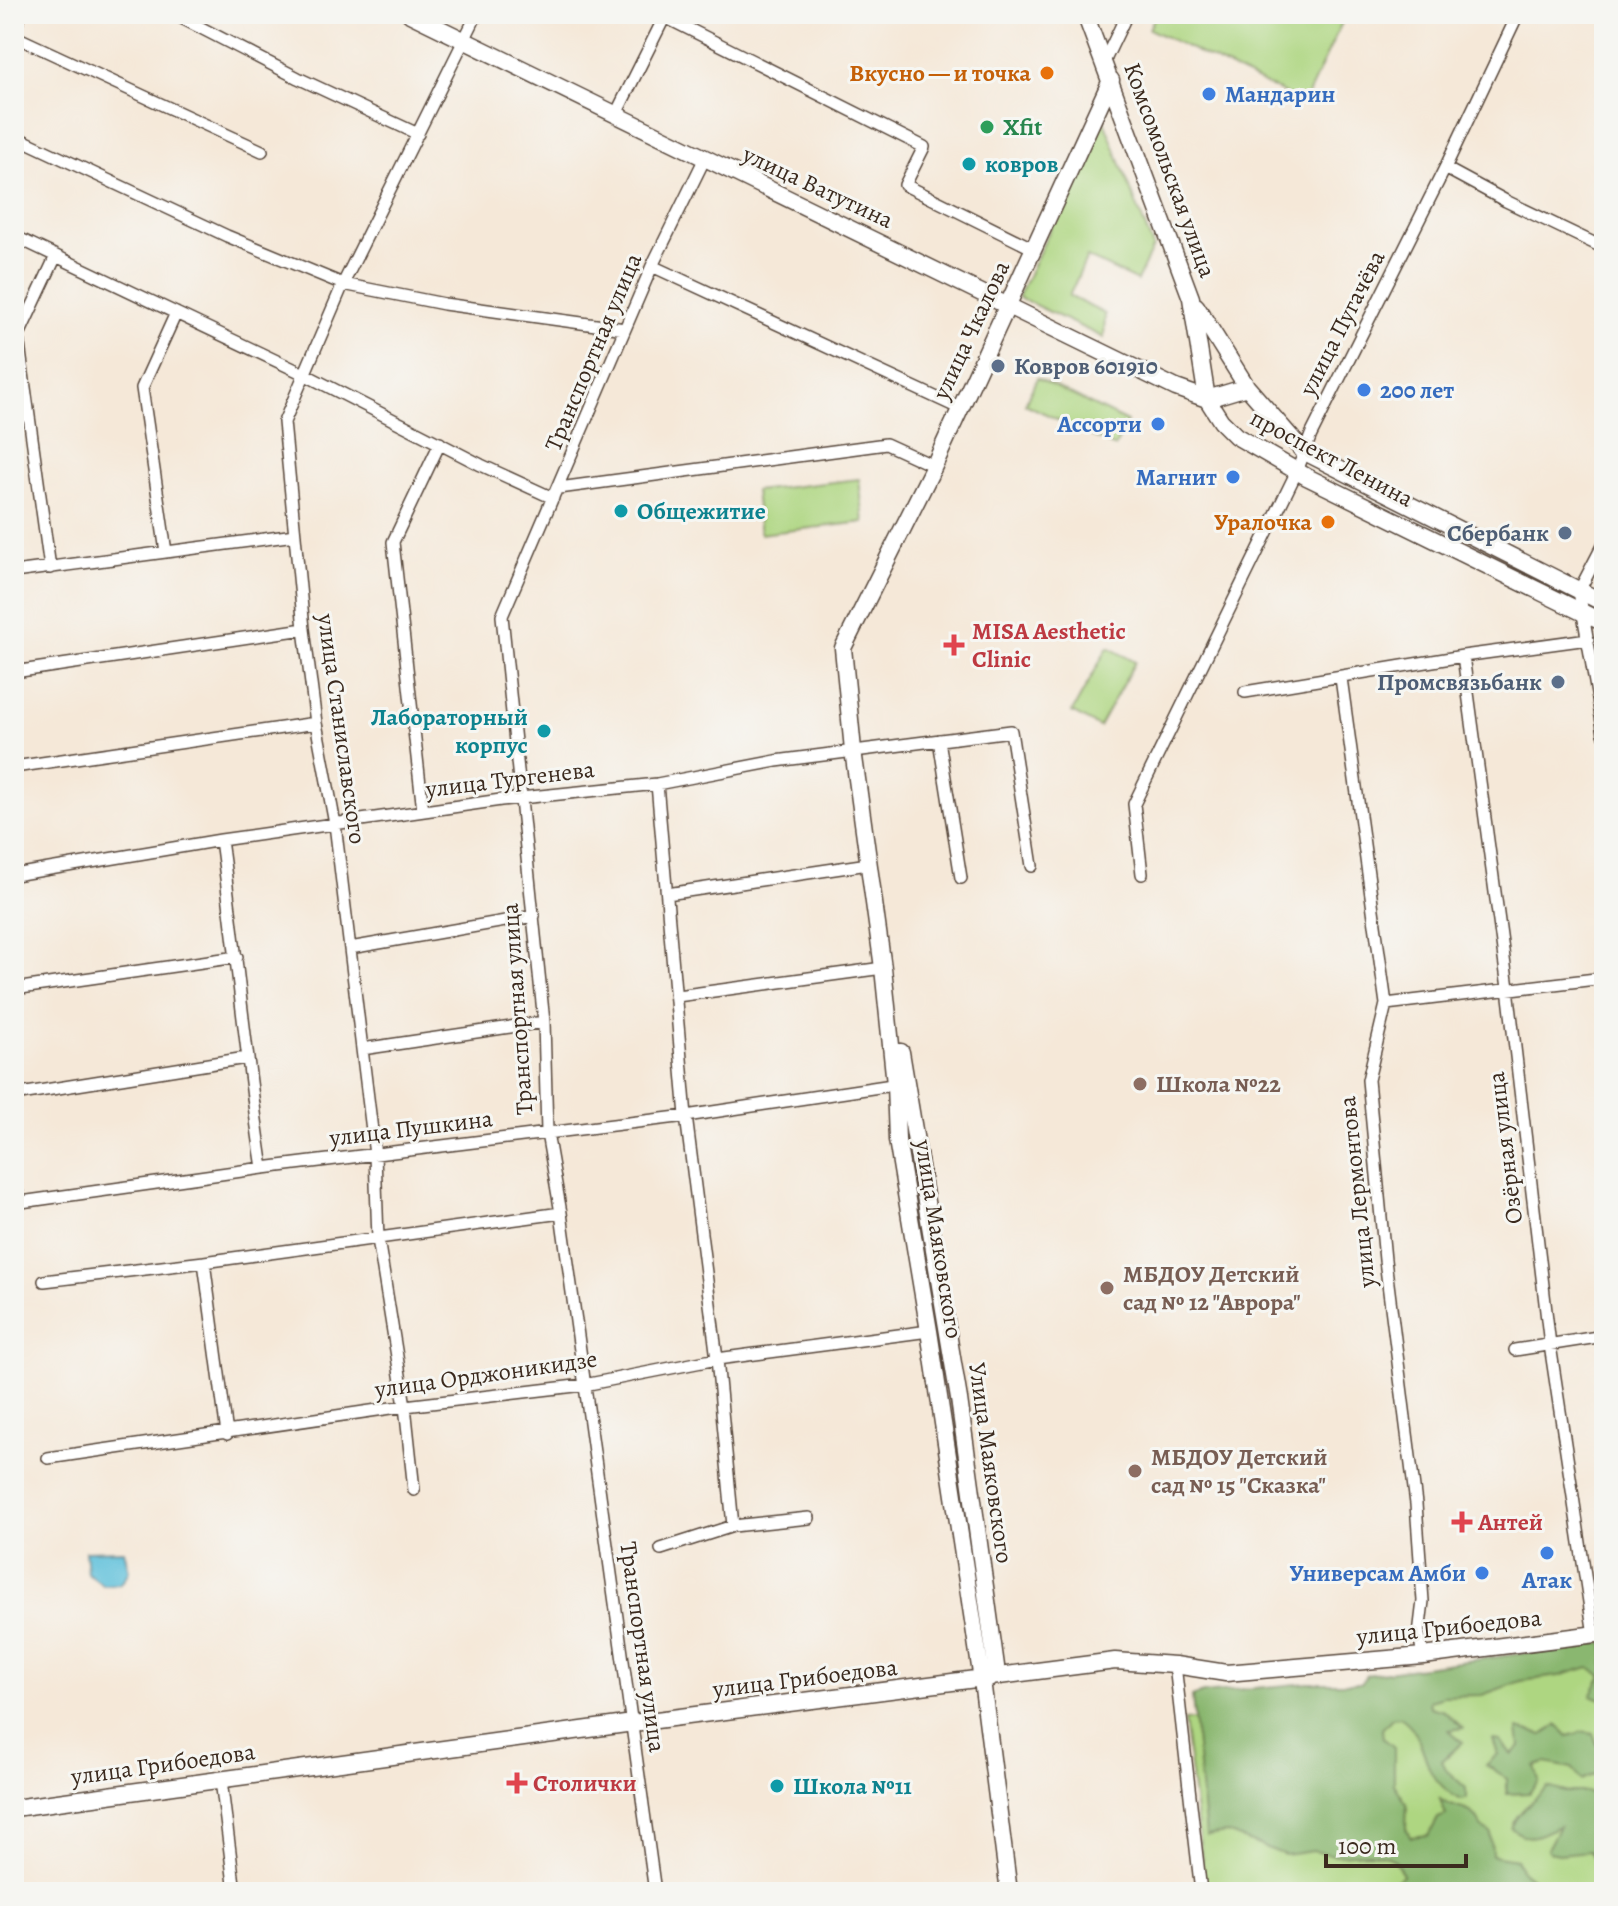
<svg xmlns="http://www.w3.org/2000/svg" width="1618" height="1906" font-family="Alegreya,serif">
<style>
.green{fill:#aed681;stroke:#748050;stroke-width:2}
.forest{fill:#8ab76f;stroke:#627046;stroke-width:2}
.water{fill:#5cbfda;stroke:#4c747c;stroke-width:2}
.lines{fill:none;stroke-linecap:round;stroke-linejoin:round}
.street-casing{stroke:#57463a;stroke-width:14}
.secondary-casing{stroke:#57463a;stroke-width:19}
.street{stroke:#fff;stroke-width:11}
.secondary{stroke:#fff;stroke-width:16}
.food-dot{fill:#e8710a;stroke:#f6f6f2;stroke-width:3}
.shop-dot{fill:#3f7fe0;stroke:#f6f6f2;stroke-width:3}
.leisure-dot{fill:#2e9e5b;stroke:#f6f6f2;stroke-width:3}
.culture-dot{fill:#0f9aa8;stroke:#f6f6f2;stroke-width:3}
.service-dot{fill:#5c6f8a;stroke:#f6f6f2;stroke-width:3}
.health-dot{fill:#e0444e;stroke:#f6f6f2;stroke-width:3}
.education-dot{fill:#8d6e63;stroke:#f6f6f2;stroke-width:3}
.labels{text-anchor:middle;stroke-width:6;stroke-linejoin:round;paint-order:stroke}
.food-label{font-size:24px;font-weight:bold;fill:#c56008;stroke:#f6f6f2;text-anchor:end}
.shop-label{font-size:24px;font-weight:bold;fill:#366cbe;stroke:#f6f6f2;text-anchor:end}
.leisure-label{font-size:24px;font-weight:bold;fill:#27864d;stroke:#f6f6f2;text-anchor:start}
.culture-label{font-size:24px;font-weight:bold;fill:#0d838f;stroke:#f6f6f2;text-anchor:start}
.street-label{font-size:24px;fill:#3b2a1e;stroke:#f6f6f2}
.service-label{font-size:24px;font-weight:bold;fill:#4e5e75;stroke:#f6f6f2;text-anchor:end}
.health-label{font-size:24px;font-weight:bold;fill:#be3a42;stroke:#f6f6f2;text-anchor:start}
.education-label{font-size:24px;font-weight:bold;fill:#785e54;stroke:#f6f6f2;text-anchor:start}
</style>
<rect width="100%" height="100%" fill="#f6f6f2"/>
<filter id="ink" filterUnits="userSpaceOnUse"><feTurbulence type="fractalNoise" baseFrequency=".0125" numOctaves="2"/><feDisplacementMap in="SourceGraphic" scale="16" xChannelSelector="R" yChannelSelector="G"/><feConvolveMatrix kernelMatrix="1 2 1 2 8 2 1 2 1" color-interpolation-filters="sRGB"/></filter>
<filter id="wash" filterUnits="userSpaceOnUse"><feTurbulence type="fractalNoise" baseFrequency=".006" numOctaves="4" result="noise"/><feDisplacementMap in="SourceGraphic" scale="32" xChannelSelector="R" yChannelSelector="G"/><feGaussianBlur stdDeviation="1.8" result="paint"/><feColorMatrix in="noise" values="0 0 0 0 0 0 0 0 0 0 0 0 0 0 0 0 0 1.4 0 .05"/><feComposite in="paint" operator="in"/></filter>
<g filter="url(#wash)">
<rect width="100%" height="100%" fill="#f5e8d8"/>
<path class="green" d="M1156 14H1346L1304 103 1149 29Z
M1103 118 1153 247 1137 281 1087 257 1069 296 1105 314 1104 338 1018 297Z
M1037 378 1127 422 1115 447 1025 404Z
M859 479 864 522 760 534 755 491Z
M1108 647 1135 662 1099 727 1072 712Z
M1604 1662V1892H1206L1184 1721Z"/>
<path class="forest" d="M1604 1642V1700L1591 1695 1602 1676 1589 1667 1559 1676 1521 1681 1482 1695 1443 1696 1429 1700 1430 1707 1444 1711 1463 1728 1449 1730 1463 1742 1442 1761 1447 1771 1466 1788V1799L1461 1800C1449 1794 1434 1780 1429 1767 1421 1748 1419 1729 1400 1717L1392 1718 1382 1729 1383 1738 1394 1747V1784L1407 1804 1406 1828 1410 1837 1429 1835 1438 1818 1446 1815 1440 1799C1456 1812 1475 1804 1481 1827L1491 1833 1492 1855 1516 1859 1522 1871 1532 1879 1534 1890 1539 1892H1351L1383 1887 1403 1875 1395 1860 1386 1856 1370 1853 1335 1855 1313 1851 1285 1855 1227 1833 1206 1836 1192 1697 1203 1693 1308 1683H1362L1366 1675Z
M1557 1725 1568 1736 1581 1732 1593 1734 1600 1751 1604 1752V1777L1598 1773 1581 1780 1572 1768 1545 1763 1535 1766 1539 1781 1529 1793 1507 1794V1778L1486 1765 1498 1754 1493 1740 1500 1741 1512 1754 1520 1746 1518 1729 1543 1735Z
M1547 1787 1565 1792H1586L1604 1801V1869L1596 1865 1589 1851 1559 1854 1549 1852 1547 1849 1559 1826C1537 1835 1532 1844 1511 1828 1518 1810 1534 1801 1547 1787Z"/>
<path class="water" d="M124 1550 129 1571 121 1584 103 1585 87 1573 85 1551Z"/>
</g>
<g filter="url(#ink)">
<g class="lines">
<g class="street-casing">
<path id="street" d="M174 14 298 78 418 134
M659 14 924 147 905 185 1034 249
M14 30 21 14
M14 36 262 151
M1104 62 1127 14
M616 114 666 14
M14 136 227 236 343 284 444 304 625 329
M1445 168 1506 201 1604 248
M14 236 304 374 481 465 553 498
M652 266 961 409
M559 488 886 444 934 466
M1604 543 1579 591 1604 734
M166 552 142 388 176 313
M50 568 18 337 56 256
M14 572 295 535
M1463 656 1508 988 1550 1345 1594 1635
M14 672 304 629
M1341 678 1386 1004 1368 1080 1385 1260 1416 1504 1423 1601 1419 1634 1423 1656
M1245 692 1463 656 1588 639
M939 740 961 878
M14 767 316 723
M657 784 686 1116 717 1359 733 1526
M423 811 393 542 440 443
M221 840C236 949 246 1059 263 1168
M1142 874 1134 804 1297 471 1311 435 1445 168 1518 14
M14 875 221 840 501 800 657 784 776 761 1011 731 1032 866
M667 894 868 864
M350 948 534 916
M14 989 237 957
M677 996 883 968
M1386 1004 1604 978
M362 1049 544 1022
M14 1095 246 1058
M14 1172 19 1202
M14 1203 263 1168 686 1116 899 1084
M204 1262 227 1434
M44 1281 204 1262 561 1213
M1515 1350 1604 1336
M48 1458 405 1406 584 1385 717 1359 929 1331
M414 1490 405 1406 378 1239 375 1155 362 1049 335 824 316 723 304 629 284 422 343 284 477 14
M661 1549 733 1526 809 1518
M1175 1665 1201 1892
M221 1780 235 1892
M655 1892 561 1213 547 1133 544 1022 502 616 652 266 704 160"/>
</g>
<g class="secondary-casing">
<path id="secondary" d="M410 14 1176 388 1207 399
M1085 14 1191 298 1207 399 1221 421 1236 436 1307 477 1604 623
M1196 306 1247 387 1303 451 1604 603
M1207 399 1247 387
M901 1052 959 1399 996 1666 989 1679
M14 1808 633 1723 1115 1661 1175 1665 1226 1673 1423 1656 1604 1633
M1009 1892 982 1680 929 1331 897 1140 895 1084 883 968 853 750 843 648 934 466 1111 80"/>
</g>
<use href="#street" class="street"/>
<use href="#secondary" class="secondary"/>
</g>
</g>
<g class="food-dot">
<circle cx="1047" cy="73" r="8"/>
<circle cx="1328" cy="522" r="8"/>
</g>
<g class="shop-dot">
<circle cx="1209" cy="94" r="8"/>
<circle cx="1364" cy="390" r="8"/>
<circle cx="1158" cy="424" r="8"/>
<circle cx="1233" cy="477" r="8"/>
<circle cx="1547" cy="1553" r="8"/>
<circle cx="1482" cy="1573" r="8"/>
</g>
<circle class="leisure-dot" cx="987" cy="127" r="8"/>
<g class="culture-dot">
<circle cx="969" cy="164" r="8"/>
<circle cx="621" cy="511" r="8"/>
<circle cx="544" cy="731" r="8"/>
<circle cx="777" cy="1786" r="8"/>
</g>
<g class="service-dot">
<circle cx="998" cy="366" r="8"/>
<circle cx="1565" cy="533" r="8"/>
<circle cx="1558" cy="682" r="8"/>
</g>
<g class="health-dot">
<path d="M950 633h8v8h8v8h-8v8h-8v-8h-8v-8h8z"/>
<path d="M1458 1510h8v8h8v8h-8v8h-8v-8h-8v-8h8z"/>
<path d="M513 1771h8v8h8v8h-8v8h-8v-8h-8v-8h8z"/>
</g>
<g class="education-dot">
<circle cx="1140" cy="1084" r="8"/>
<circle cx="1107" cy="1288" r="8"/>
<circle cx="1135" cy="1471" r="8"/>
</g>
<g class="labels">
<g class="food-label">
<text x="1031" y="81">Вкусно — и точка</text>
<text x="1312" y="530">Уралочка</text>
</g>
<g class="shop-label">
<text x="1225" y="102" text-anchor="start">Мандарин</text>
<text x="1380" y="398" text-anchor="start">200 лет</text>
<text x="1142" y="432">Ассорти</text>
<text x="1217" y="485">Магнит</text>
<text x="1466" y="1581">Универсам Амби</text>
<text x="1547" y="1588" text-anchor="middle">Атак</text>
</g>
<g class="leisure-label">
<text x="1003" y="135">Xfit</text>
</g>
<g class="culture-label">
<text x="985" y="172">ковров</text>
<text x="637" y="519">Общежитие</text>
<text x="528" y="725" text-anchor="end">Лабораторный<tspan x="528" dy="28">корпус</tspan></text>
<text x="793" y="1794">Школа №11</text>
</g>
<g class="street-label">
<text transform="translate(1170 170) rotate(70)" y="8">Комсомольская улица</text>
<text transform="translate(818 187) rotate(25)" y="8">улица Ватутина</text>
<text transform="translate(1342 323) rotate(-63)" y="8">улица Пугачёва</text>
<text transform="translate(971 330) rotate(-65)" y="8">улица Чкалова</text>
<text transform="translate(593 352) rotate(-67)" y="8">Транспортная улица</text>
<text transform="translate(1332 458) rotate(28)" y="8">проспект Ленина</text>
<text transform="translate(342 729) rotate(82)" y="8">улица Станиславского</text>
<text transform="translate(510 779) rotate(-7)" y="8">улица Тургенева</text>
<text transform="translate(517 1009) rotate(-94)" y="8">Транспортная улица</text>
<text transform="translate(411 1128) rotate(-7)" y="8">улица Пушкина</text>
<text transform="translate(1505 1148) rotate(-97)" y="8">Озёрная улица</text>
<text transform="translate(1357 1192) rotate(-96)" y="8">улица Лермонтова</text>
<text transform="translate(939 1239) rotate(81)" y="8">улица Маяковского</text>
<text transform="translate(486 1374) rotate(-8)" y="8">улица Орджоникидзе</text>
<text transform="translate(991 1463) rotate(82)" y="8">Улица Маяковского</text>
<text transform="translate(1449 1627) rotate(-6)" y="8">улица Грибоедова</text>
<text transform="translate(643 1647) rotate(82)" y="8">Транспортная улица</text>
<text transform="translate(805 1678) rotate(-7)" y="8">улица Грибоедова</text>
<text transform="translate(163 1764) rotate(-8)" y="8">улица Грибоедова</text>
</g>
<g class="service-label">
<text x="1014" y="374" text-anchor="start">Ковров 601910</text>
<text x="1549" y="541">Сбербанк</text>
<text x="1542" y="690">Промсвязьбанк</text>
</g>
<g class="health-label">
<text x="972" y="639">MISA Aesthetic<tspan x="972" dy="28">Clinic</tspan></text>
<text x="1478" y="1530">Антей</text>
<text x="533" y="1791">Столички</text>
</g>
<g class="education-label">
<text x="1156" y="1092">Школа №22</text>
<text x="1123" y="1282">МБДОУ Детский<tspan x="1123" dy="28">сад № 12 "Аврора"</tspan></text>
<text x="1151" y="1465">МБДОУ Детский<tspan x="1151" dy="28">сад № 15 "Сказка"</tspan></text>
</g>
</g>
<rect width="1618" height="1906" fill="none" stroke="#f6f6f2" stroke-width="48"/>
<path d="M1326 1854v12h140v-12" fill="none" stroke="#3b2a1e" stroke-width="4"/>
<text x="1338" y="1854" font-size="24" fill="#3b2a1e" stroke="#f6f6f2" stroke-width="6" paint-order="stroke">100 m</text>
</svg>
